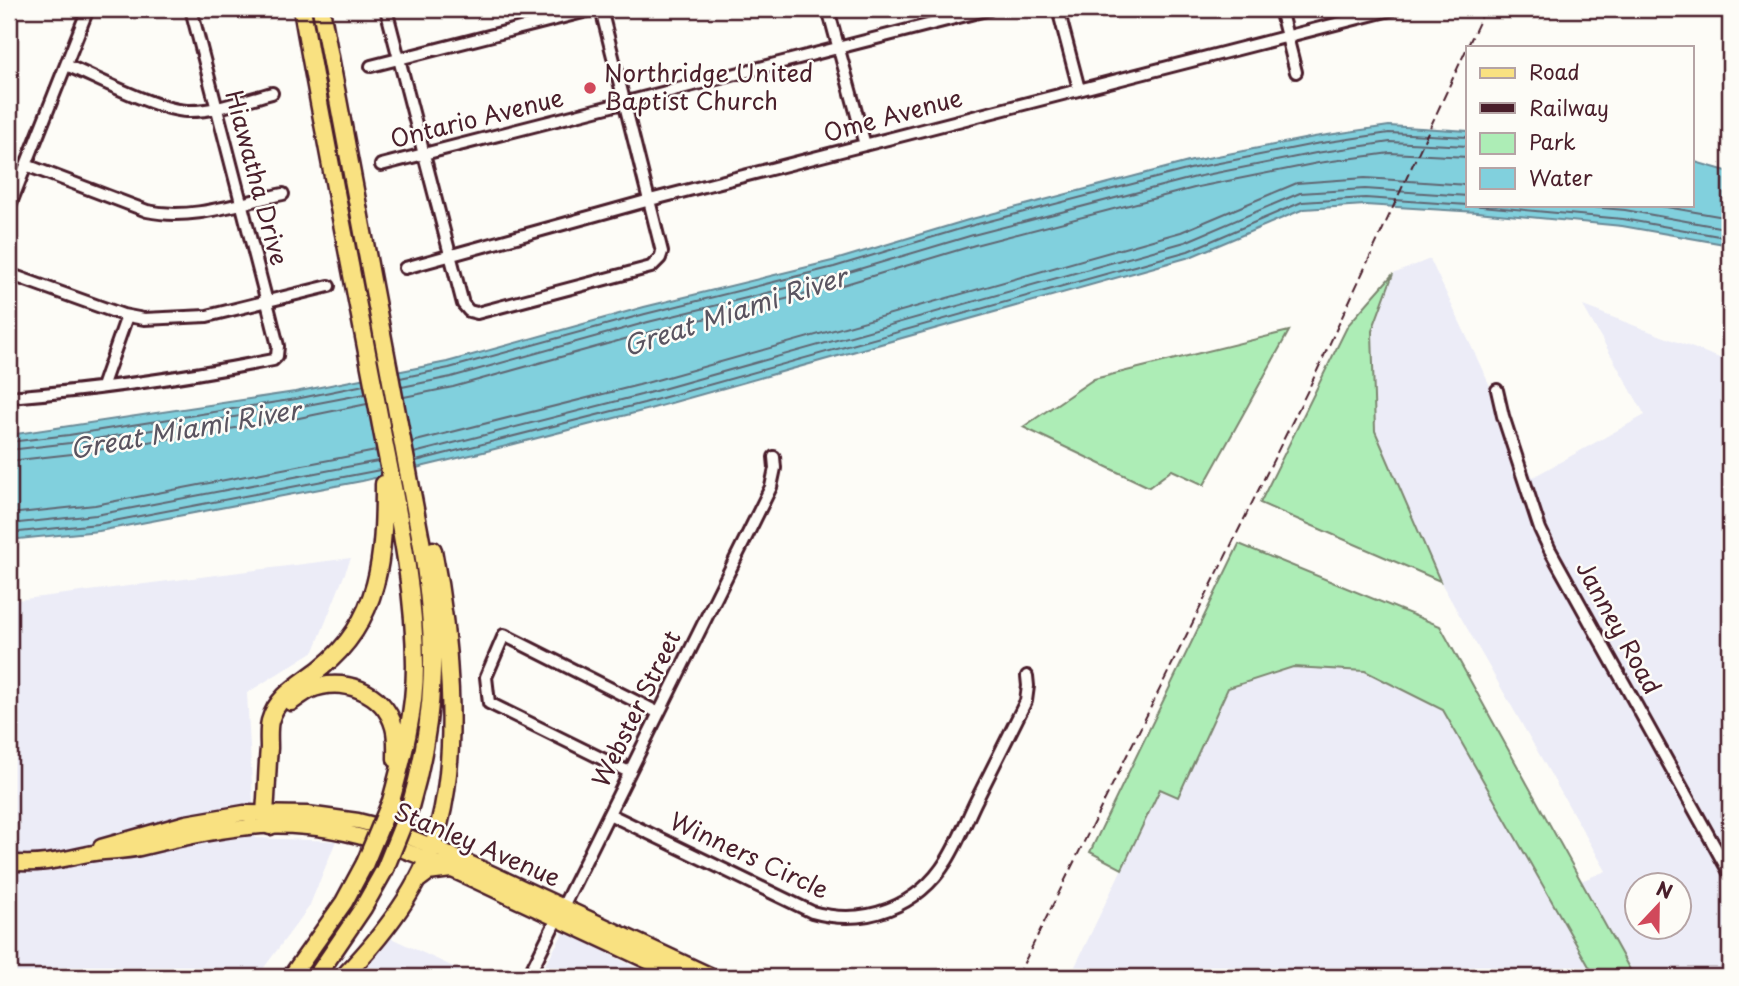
<svg xmlns="http://www.w3.org/2000/svg" width="1739" height="986" font-family="'Playpen Sans',sans-serif">
<style>
.built{fill:#ececf7;fill-rule:evenodd}
.green{fill:#adedb6;stroke:#7c8670;stroke-width:2}
.water{fill:#81d0dd;stroke:#6b8996;stroke-width:2}
.lines{fill:none;stroke-linecap:round;stroke-linejoin:round}
.shore{stroke:#606672;stroke-width:2}
.minor-casing{stroke:#4a1f2b;stroke-width:16}
.major-casing{stroke:#4a1f2b;stroke-width:19}
.highway-casing{stroke:#4a1f2b;stroke-width:21}
.minor{stroke:#fdfcf7;stroke-width:10}
.major{stroke:#f9e181;stroke-width:14}
.highway{stroke:#f9e181;stroke-width:16}
.rail{stroke:#4a1f2b;stroke-width:2;stroke-dasharray:10 5;stroke-linecap:butt}
.highway-bridge-casing{stroke:#4a1f2b;stroke-width:21;stroke-linecap:butt}
.highway-bridge{stroke:#f9e181;stroke-width:16}
.poi-dot{fill:#d1495b;stroke:#fdfcf7;stroke-width:2.5}
.labels{text-anchor:middle;stroke-width:5;stroke-linejoin:round;paint-order:stroke}
.poi-label{font-size:24px;fill:#4a1f2b;stroke:#fdfcf7;text-anchor:start}
.street-label{font-size:24px;fill:#4a1f2b;stroke:#fdfcf7}
.water-label{font-size:26px;font-style:italic;fill:#5a5460;stroke:#fdfcf7}
</style>
<rect width="100%" height="100%" fill="#fdfcf7"/>
<filter id="ink" filterUnits="userSpaceOnUse"><feTurbulence type="fractalNoise" baseFrequency=".0143" numOctaves="2"/><feDisplacementMap in="SourceGraphic" scale="14" xChannelSelector="R" yChannelSelector="G"/><feConvolveMatrix kernelMatrix="1 2 1 2 8 2 1 2 1" color-interpolation-filters="sRGB"/></filter>
<g filter="url(#ink)">
<path class="built" d="M1430 259 1533 477 1645 415 1583 306 1730 362V977H1634L1581 881 1606 871 1440 581 1375 431 1372 331 1393 274ZM1638 884H1680V926H1638Z
M351 558 314 651 247 693 255 838 336 841 309 907 257 977H9V601Z
M1293 667 1365 671 1443 710 1595 977H1070L1160 789 1178 796 1228 688Z
M565 930 653 977H538Z
M391 938 475 977H352Z"/>
<path class="green" d="M1393 274 1372 331 1375 431 1440 581 1260 503 1348 325Z
M1289 331 1204 485 1172 470 1149 487 1023 427 1094 379Z
M1239 544 1440 626 1634 977H1595L1443 710 1365 671 1293 667 1228 688 1178 797 1160 789 1122 869 1090 852Z"/>
<path class="water" d="M1389 126 1468 131V205H1692V161L1730 172V245L1622 226 1477 212 1365 205 1304 209 1190 257 646 410 483 452 362 481 99 531 9 540V435L295 392 447 362 644 307 832 261 968 220 1192 161 1314 137Z"/>
<g class="lines">
<path class="shore" d="M1470 205 1623 219 1730 238
M1568 205 1625 210 1730 229
M1655 205 1730 218
M400 378 449 368 645 314 834 267 970 226 1194 168 1315 144 1389 133 1468 137
M402 387 451 377 648 322 836 276 973 235 1196 177 1316 153 1390 142 1468 146
M404 397 453 387 650 332 839 286 975 245 1198 187 1318 163 1390 153 1468 157
M9 442 69 435 296 399 364 385
M412 442 639 385 1181 232 1297 183 1365 178 1468 185
M9 450 70 443 297 407 365 394
M414 453 641 395 1185 242 1300 193 1365 189 1468 196
M9 461 72 454 299 418 367 404
M416 461 644 403 1188 251 1302 202 1365 198 1468 205
M9 514 95 505 376 451
M9 524 96 515 378 461
M9 533 98 524 380 470"/>
<g class="minor-casing">
<path id="minor" d="M386 9 463 304 469 311 477 313 651 267 660 258 662 252 601 9
M828 9 865 145
M1058 9 1079 89
M1280 9 1296 72
M66 65C97 78 157 110 187 111 215 112 245 100 272 93
M371 66 595 9
M26 165 147 211C193 221 238 203 283 194
M381 165 990 9
M9 208 88 9
M405 268 650 200 1394 9
M9 274 123 315 144 319 207 316 329 286
M102 387 127 316
M1497 390 1503 416 1540 529 1550 550 1730 874
M9 397C98 390 186 377 273 360L277 356 278 346 269 310 191 9
M629 772 489 703 486 677 504 635 659 713
M609 814 812 912C865 927 918 907 947 860 958 842 966 822 975 803 992 769 1009 735 1026 701L1028 686 1027 676
M528 977 771 487 775 468 774 457"/>
</g>
<g class="major-casing">
<path id="major" d="M101 847 186 823 244 813 307 814 358 821 386 828 439 849 714 977
M9 862C37 866 61 860 88 854 105 851 123 852 140 848 180 838 220 829 261 826 356 820 440 864 523 903 576 928 629 952 682 977"/>
</g>
<g class="highway-casing">
<path id="highway" d="M302 9C326 146 354 283 380 420 395 500 415 583 415 666 415 712 403 757 391 801
M321 9 422 546C437 641 437 714 410 807
M291 702C297 698 303 693 309 690 342 676 384 691 394 727 397 737 396 748 396 759
M270 826 265 812C267 790 267 769 269 748 269 740 268 729 270 721 277 695 301 684 321 668 381 620 384 555 384 484
M416 881 428 872 451 869
M291 977 344 902 365 863
M316 977 363 908 385 869
M343 977C383 936 425 882 439 825 460 745 449 631 433 550"/>
</g>
<use href="#minor" class="minor"/>
<use href="#major" class="major"/>
<use href="#highway" class="highway"/>
<path class="rail" d="M1017 977 1310 386 1485 9"/>
<g class="highway-bridge-casing">
<path id="highway-bridge" d="M365 863 391 801
M385 869 410 807"/>
</g>
<use href="#highway-bridge" class="highway-bridge"/>
</g>
</g>
<circle class="poi-dot" cx="590" cy="88" r="7"/>
<g class="labels">
<g class="poi-label">
<text x="604" y="82">Northridge United<tspan x="604" dy="28">Baptist Church</tspan></text>
</g>
<g class="street-label">
<text transform="translate(893 116) rotate(-15)" y="8">Ome Avenue</text>
<text transform="translate(477 119) rotate(-14)" y="8">Ontario Avenue</text>
<text transform="translate(256 178) rotate(75)" y="8">Hiawatha Drive</text>
<text transform="translate(1618 628) rotate(61)" y="8">Janney Road</text>
<text transform="translate(637 709) rotate(-64)" y="8">Webster Street</text>
<text transform="translate(477 845) rotate(23)" y="8">Stanley Avenue</text>
<text transform="translate(749 856) rotate(25)" y="8">Winners Circle</text>
</g>
<g class="water-label">
<text transform="translate(735 312) rotate(-18)" y="9">Great Miami River</text>
<text transform="translate(185 430) rotate(-10)" y="9">Great Miami River</text>
</g>
</g>
<rect width="1739" height="986" fill="none" stroke="#fdfcf7" stroke-width="35"/>
<rect x="18" y="18" width="1704" height="951" fill="none" stroke="#4a1f2b" stroke-width="2.5" filter="url(#ink)"/>
<rect x="1466" y="46" width="228" height="161" fill="#fdfcf7" stroke="#b5a4a5" stroke-width="2"/>
<rect x="1480" y="68" width="35" height="10" fill="#f9e181" stroke="#b5a4a5" stroke-width="2"/>
<text x="1529" y="80" font-size="21" fill="#4a1f2b">Road</text>
<rect x="1480" y="103" width="35" height="10" fill="#4a1f2b" stroke="#b5a4a5" stroke-width="2"/>
<text x="1529" y="116" font-size="21" fill="#4a1f2b">Railway</text>
<rect x="1480" y="133" width="35" height="21" fill="#adedb6" stroke="#b5a4a5" stroke-width="2"/>
<text x="1529" y="150" font-size="21" fill="#4a1f2b">Park</text>
<rect x="1480" y="168" width="35" height="21" fill="#81d0dd" stroke="#b5a4a5" stroke-width="2"/>
<text x="1529" y="186" font-size="21" fill="#4a1f2b">Water</text>
<g transform="translate(1658 906) rotate(22)"><circle r="33" fill="#fdfcf7" stroke="#b5a4a5" stroke-width="2"/>
<path d="M0-5L12 26L0 18L-12 26Z" fill="#d1495b"/>
<text y="-10" font-size="19" font-weight="bold" text-anchor="middle" fill="#4a1f2b">N</text>
</g>
</svg>
